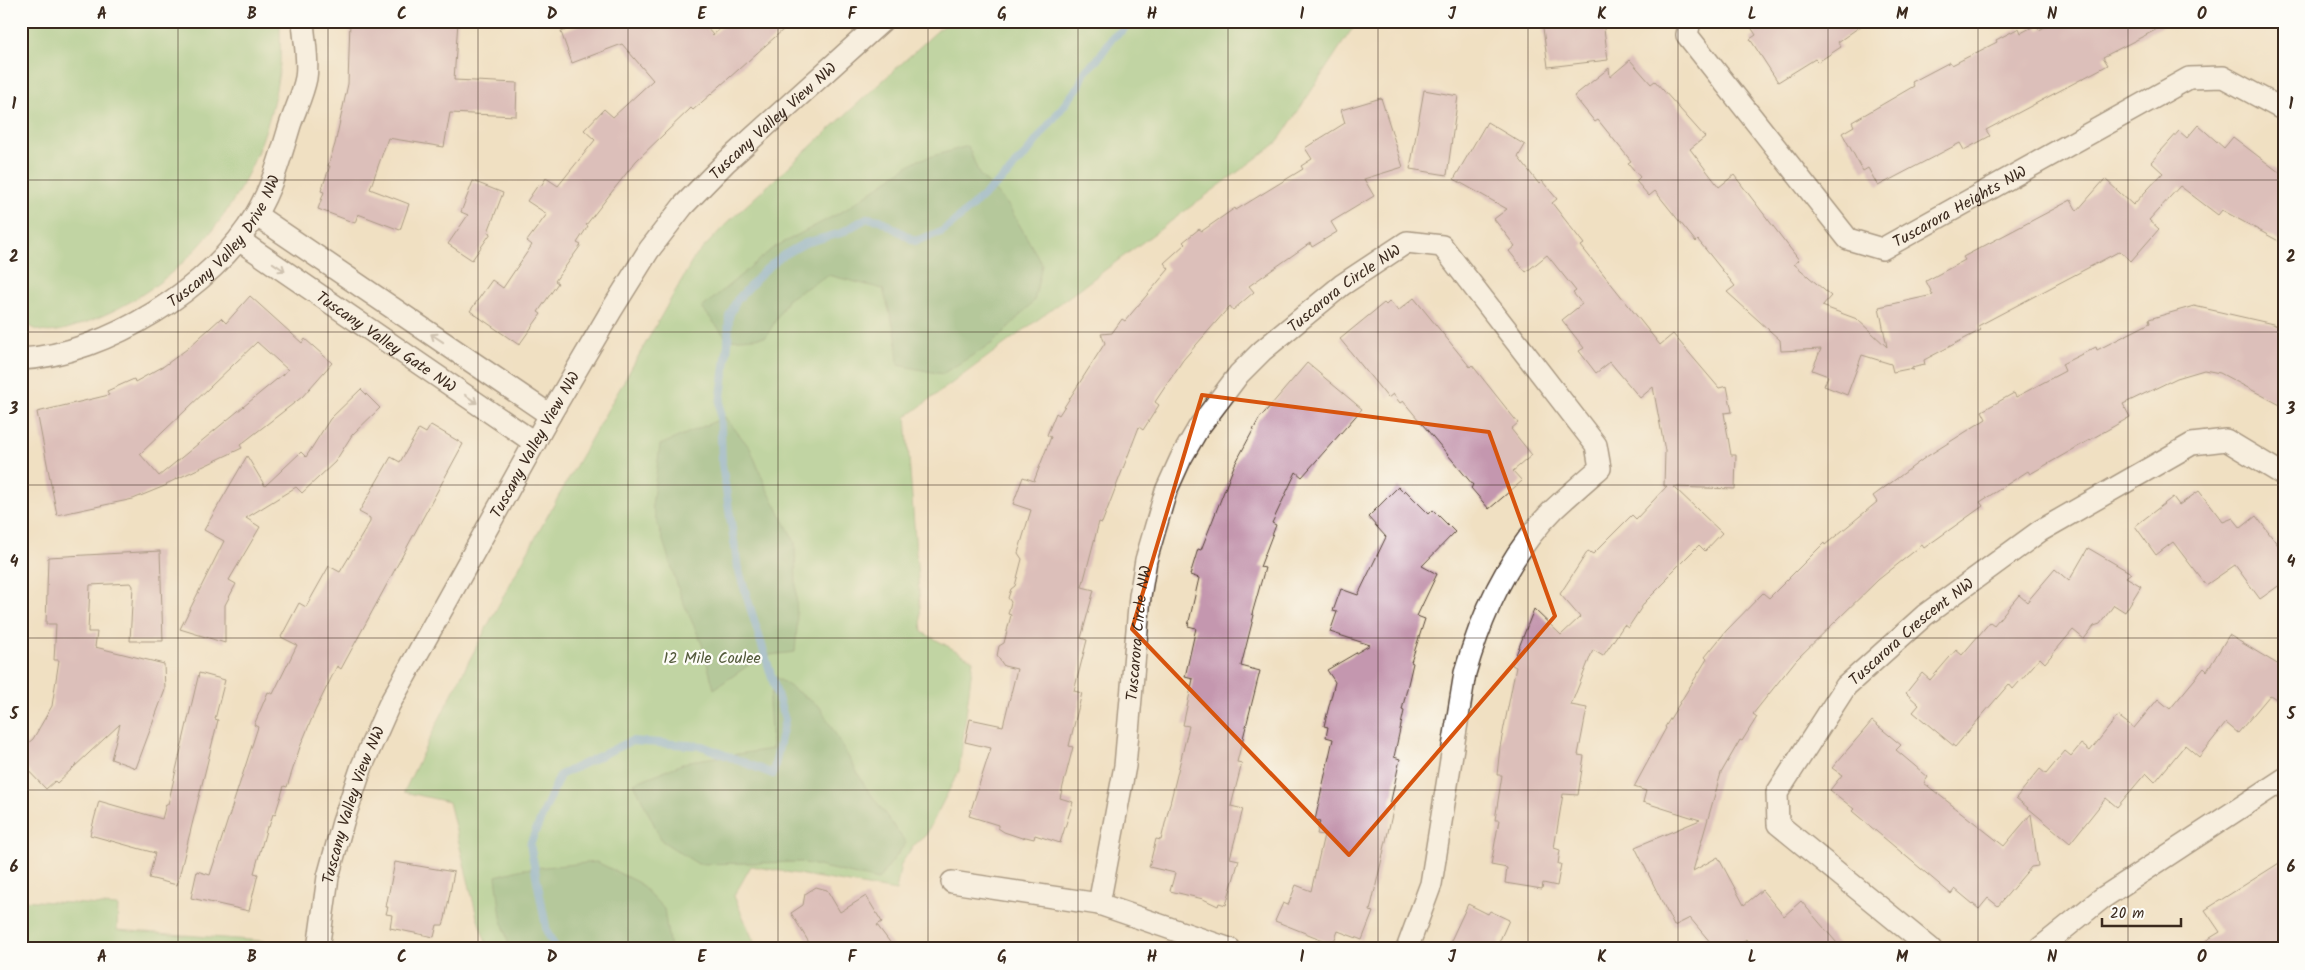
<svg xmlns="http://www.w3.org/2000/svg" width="2305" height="970" font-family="Kalam,sans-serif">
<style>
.green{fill:#88c67c;stroke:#62784d}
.forest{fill:#6eab6c;stroke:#546a45}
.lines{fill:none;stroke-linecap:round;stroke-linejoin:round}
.stream{stroke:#5fa1d3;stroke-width:8}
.building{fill:#c497af;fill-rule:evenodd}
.minor-casing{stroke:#564537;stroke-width:24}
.minor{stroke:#fff;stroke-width:21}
.oneway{stroke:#a79f9a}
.marked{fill:none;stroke:#d7540e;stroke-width:4;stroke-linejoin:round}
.grid{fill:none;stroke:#3b2a1e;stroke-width:1;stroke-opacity:0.55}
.labels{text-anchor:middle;stroke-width:4.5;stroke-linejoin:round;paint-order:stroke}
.street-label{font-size:16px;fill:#3b2a1e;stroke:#fdfcf7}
.park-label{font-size:16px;fill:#52593a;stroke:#fdfcf7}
.neatline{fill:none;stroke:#3b2a1e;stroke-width:2}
.grid-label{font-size:16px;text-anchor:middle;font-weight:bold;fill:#3b2a1e}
</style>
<rect width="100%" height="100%" fill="#fdfcf7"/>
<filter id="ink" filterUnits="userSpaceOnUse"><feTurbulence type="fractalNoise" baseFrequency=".02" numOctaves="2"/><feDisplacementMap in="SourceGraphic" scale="10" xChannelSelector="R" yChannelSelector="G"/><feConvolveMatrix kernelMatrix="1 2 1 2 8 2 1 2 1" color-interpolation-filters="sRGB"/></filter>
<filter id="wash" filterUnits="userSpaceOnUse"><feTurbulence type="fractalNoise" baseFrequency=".0096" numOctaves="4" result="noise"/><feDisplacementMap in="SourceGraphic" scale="20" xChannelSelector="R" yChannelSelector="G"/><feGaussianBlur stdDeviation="1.12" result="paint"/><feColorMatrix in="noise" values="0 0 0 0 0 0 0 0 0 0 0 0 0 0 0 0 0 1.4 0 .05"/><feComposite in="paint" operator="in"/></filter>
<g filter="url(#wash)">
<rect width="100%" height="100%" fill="#f0e0c2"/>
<path class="green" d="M21 21H280C280 40 282 60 278 78 260 191 188 288 79 325 59 332 35 339 21 316Z
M948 21H1361L1350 32 1277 143 906 417 922 632 973 660 959 771 926 835 913 846 901 864 896 891 751 866 734 896 757 949H488L477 917 449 802 404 792C490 608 595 434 694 258L727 223Z
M21 900 118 906 117 930 264 941 263 949H21Z"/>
<path class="forest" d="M968 146 979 174 1008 205 1042 264 1034 301 993 343 942 374 898 365 896 335 883 289 828 275 788 299 766 337 728 340 702 308 773 248 845 210 915 161Z
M725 417 750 448 767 489 795 542 797 627 795 652 762 656 714 689 702 644 681 597 652 506 660 445Z
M776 677 820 707 865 786 906 843 878 880 801 862 698 864 662 841 634 783 690 761 772 749 769 702Z
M597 862 639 883 664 909 670 949H510L501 917 496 876 523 869Z"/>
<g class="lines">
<path class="stream" d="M556 949 547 932 530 844 560 775 631 741 702 746 773 774 785 720 738 568 722 464 720 404 728 344 729 316 737 300 764 271 782 256 805 243 841 233 867 218 880 220 915 241 941 232 952 224 1010 172 1017 162 1022 159 1079 86 1085 71 1097 60 1113 37 1124 29 1128 21"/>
</g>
<g id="blocks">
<path class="building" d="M350 21H458L454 80 517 83 516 116 450 113 444 147 388 138 370 189 409 204 400 230 358 214 355 223 318 209 324 192 321 191 330 166H328L335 144 348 84Z
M590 21H701L713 35 729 21H793L693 110 691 108 636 161 586 225 588 226 577 243 581 245 555 281 558 283 538 312 541 314 519 345 470 311 492 280 503 288 532 245 527 241 547 214 527 201 538 185 541 186 546 178 558 186 595 140 584 130 604 109 613 117 653 80 622 44 572 63 561 32Z
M1574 21H1603L1608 60 1548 67 1543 28 1574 24Z
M1747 21H1868L1838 42 1841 47 1818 62 1815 59 1778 82 1750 39 1756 35Z
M2056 21H2173L2103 57 2108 65 1986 130 1990 136 1964 150 1960 143 1878 186 1868 168 1863 171 1842 133 1854 126 1852 122 1914 86 1912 82 1950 62 1952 65 1997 42 1996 40 2019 28 2021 33 2036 25 2039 30Z
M1630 60 1651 84 1655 81 1705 137 1690 149 1719 187 1734 175 1799 260 1794 264 1831 296 1822 306 1857 319 1887 347 1879 307 1933 295 1926 281 1965 260 1963 257 2071 200 2077 211 2105 179 2133 205 2163 173 2151 162 2179 131 2187 138 2198 125 2224 148 2233 137 2284 176V244L2222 210 2218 215 2180 186 2149 220 2159 229 2131 261 2120 251 1978 326 1981 330 1924 360 1925 365 1911 368 1914 370 1908 369 1893 372 1891 364 1862 355 1847 395 1824 386 1828 376 1812 370 1821 349 1781 351 1780 340 1727 292 1735 286 1698 240 1696 242 1655 191 1649 196 1636 181 1640 177 1628 163 1631 161 1598 120 1595 122 1574 96 1609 68 1610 77Z
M1424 90 1458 96 1447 175 1410 169Z
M1381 98 1403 167 1364 179 1374 196 1331 222 1337 232 1312 247 1310 243 1249 286 1254 292 1233 310 1230 306 1183 360 1155 402 1159 405 1143 430 1139 427 1102 523 1099 522 1082 587 1094 590 1081 638 1087 640 1074 691 1082 693 1069 746 1073 747 1060 798 1073 802 1060 843 1035 835 1034 839 1026 837 1022 838 1004 832 998 828V825L969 816 991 748 965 742 970 719 1003 726 1017 669 1004 666 997 656 999 646 1004 643 1011 615 1008 614 1011 602 1008 598 1011 589 1015 586 1022 559 1018 553 1031 510 1013 504 1023 477 1034 481 1051 437 1047 435 1056 413 1059 415 1105 343 1101 334 1112 333 1122 319 1125 321 1169 269 1164 263 1185 244 1183 242 1199 229 1202 231 1235 208 1236 210 1303 169 1301 166 1312 159 1305 148 1345 123 1341 110Z
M1487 122 1525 145 1518 157 1539 184 1542 181 1557 199 1552 203 1584 244 1581 246 1660 345 1673 334 1719 388 1727 386 1732 412 1724 413 1731 455H1736L1735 489 1674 487 1722 533 1705 551 1699 545 1665 579 1667 580 1645 602 1628 628 1624 625 1603 656 1593 650 1571 705 1587 708 1578 755 1584 756 1578 795 1563 794 1554 848 1560 850 1558 864H1561L1557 886 1543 883 1542 889 1505 883 1507 868 1491 865 1499 820H1495L1502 775H1497L1500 747 1516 667 1512 665 1534 609 1561 635 1580 617 1560 594 1588 551 1593 554 1632 515 1636 519 1667 486H1664L1665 451 1653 387 1640 398 1610 362 1596 373 1579 351 1584 348 1562 320 1582 304 1573 293 1576 291 1547 255 1526 272 1509 251 1515 246 1494 219 1507 209 1454 179Z
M473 181 503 193 488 232 491 233 472 260 448 244 468 215 461 212Z
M250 296 302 343 305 339 332 363 302 397 240 445 242 448 166 484 167 485 133 499 57 515 37 412 109 395 107 391 134 379 135 382 164 366 187 349 221 318 226 323ZM257 342 288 370 159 476 140 454Z
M1414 298 1470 367 1472 365 1518 423 1511 429 1532 455 1513 471 1522 481 1489 509 1471 488 1473 485 1403 401 1400 403 1393 394 1388 398 1340 339 1384 303 1386 305 1390 301 1398 311Z
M2194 306 2273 324 2284 330V407L2220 373 2204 370 2177 378 2123 404 2130 417 2030 474 2028 471 1980 502 1983 506 1924 548 1922 545 1878 580 1796 660 1753 714 1757 717 1742 741 1740 740 1721 773 1693 871 1718 857 1744 905 1762 890 1784 916 1801 901 1842 949H1754L1746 939 1735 949H1716L1690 918 1674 926 1635 847 1700 820 1643 802 1646 791 1634 787 1666 728 1665 727 1707 659 1705 657 1726 631 1763 593 1769 598 1824 543 1825 545 1877 502 1873 496 1926 457 1986 419 1982 411 2014 393 2016 397 2065 371 2062 364 2096 347 2097 350 2150 323 2149 319Z
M1307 363 1362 409 1302 477 1296 472 1272 523 1276 525 1260 567 1265 568 1252 614 1254 615 1241 666 1260 671 1237 762 1242 763 1231 806 1243 809 1230 858 1239 860 1226 905 1219 903 1218 906 1203 899 1170 891 1175 873 1149 867 1156 839 1161 840 1189 726 1183 725 1193 679 1185 677 1196 628 1188 626 1199 578 1190 575 1198 549 1201 550 1234 466 1259 419Z
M361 389 380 408 352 435 335 462 302 493 296 487 246 518 260 527 229 580 236 584 225 605V643L180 629 224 541 204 530 247 456 265 486 301 452 306 457 330 419Z
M431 425 463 444 341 669 337 666 315 711 300 747 287 787 284 786 275 815 273 814 269 827H267L254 873 258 874 249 911 191 898 197 871 210 875 258 727 254 725 268 692 273 694 297 645 281 637 299 603 306 607 329 566 340 572 370 522V518L359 512 391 457 400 462 419 429 426 433Z
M1398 487 1403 492 1405 490 1429 514 1433 510 1455 532 1422 566 1437 574 1417 616 1425 619 1411 662 1413 663 1402 710 1404 711 1394 757 1400 759 1390 805 1394 806 1370 911 1373 912 1362 940 1338 931 1333 944 1275 921 1283 903 1288 905 1296 885 1311 891 1324 835 1317 834 1320 821 1315 820 1333 739 1326 737 1328 727 1324 726 1335 682 1327 670 1370 645 1330 632 1337 612 1333 611 1341 589 1358 595 1386 537 1368 517Z
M2199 491 2223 522 2233 518 2241 528 2256 516 2284 553V582L2260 599 2235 565 2206 585 2173 542 2156 555 2135 526 2173 497 2179 505Z
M2088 548 2131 573 2126 577 2141 586 2125 612 2114 605 2100 624 2094 626 2084 639 2073 630 2045 663 2040 658 2013 689 2009 684 1955 747 1913 712 1919 705 1906 693 1922 673 1930 680 1956 650 1962 655 1990 622 1994 625 2019 595 2027 602 2055 569 2069 581Z
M160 551 163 641H130L133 586 131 583 90 585 88 632H97L95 647 164 664 165 690 136 768 111 759 120 724 57 783 55 781 46 789 21 763V749L33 739 52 706 59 660H54L56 624H46L48 557Z
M2229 635 2284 668V704L2270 695 2238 733 2226 723 2199 757 2185 745 2155 782 2146 773 2117 807 2106 798 2070 843 2016 798 2040 769 2046 774 2065 751 2071 756 2081 744 2090 751 2118 716 2134 728 2158 699 2170 709 2204 668 2207 671Z
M199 673 225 680 215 719 218 720 177 885 149 878 155 853 90 835 99 801 162 819 166 804H168Z
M1872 721 1901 745 1896 750 1928 777 1924 783 2004 846 2031 814 2038 866 2031 867 1998 906 1988 898 1979 909 1955 889 1951 894 1852 811 1854 809 1830 790 1842 775 1832 768Z
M2284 860V939L2268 949H2192L2220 932 2205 910Z
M395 862 454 872 445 919 443 925H437L434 937 390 928 392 915 386 914 388 907H386Z
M816 887 827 890 840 912 866 896 882 922 877 925 895 949H813L791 913 803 905 805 894Z
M1468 904 1488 914 1490 911 1509 920 1496 949H1447Z"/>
</g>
</g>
<g filter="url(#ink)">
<use href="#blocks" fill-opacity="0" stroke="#564537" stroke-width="1"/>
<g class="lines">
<g class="minor-casing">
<g id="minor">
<path id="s1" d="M1690 21 1687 35 1848 239 1882 249 2189 78 2223 77 2284 110"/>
<path d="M256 215 550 415"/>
<path id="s2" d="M239 240 535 443"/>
<path id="s3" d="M21 359C105 355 214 287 256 214 272 188 281 155 290 125 295 110 303 94 306 78 309 61 304 39 303 21"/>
<path d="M952 882 1099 904 1230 949"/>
<path id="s4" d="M1099 904 1125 766 1140 596 1146 560 1166 491 1181 458 1199 427 1239 374 1262 351 1342 285 1407 242 1442 246 1596 445 1600 468C1584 482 1569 495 1554 509 1509 554 1482 613 1465 673L1431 884 1407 949"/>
<path id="s5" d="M318 949 328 877 343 822 362 766 389 705 550 415 611 311 649 250 683 206 726 162 882 21"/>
<path id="s6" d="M1931 949 1778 824 1777 793 1846 686 1925 615 2040 531 2192 444 2226 440 2284 475"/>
<path d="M2039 949 2101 899 2284 779"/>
</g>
</g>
<use href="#minor" class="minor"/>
</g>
<defs><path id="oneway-shaft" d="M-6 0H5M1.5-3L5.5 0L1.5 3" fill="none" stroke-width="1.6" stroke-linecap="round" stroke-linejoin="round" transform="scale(1.25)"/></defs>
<g class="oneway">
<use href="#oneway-shaft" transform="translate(279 267) rotate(34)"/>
<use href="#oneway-shaft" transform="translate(437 338) rotate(-146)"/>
<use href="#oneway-shaft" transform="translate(471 399) rotate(35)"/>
</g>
</g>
<path d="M0 0H2305V970H0ZM1202 395 1489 432 1555 616 1349 855 1132 629Z" fill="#f0e0c2" fill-opacity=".55" fill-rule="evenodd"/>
<path class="marked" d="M1202 395 1489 432 1555 616 1349 855 1132 629Z"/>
<path class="grid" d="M178 21V949M328 21V949M478 21V949M628 21V949M778 21V949M928 21V949M1078 21V949M1228 21V949M1378 21V949M1528 21V949M1678 21V949M1828 21V949M1978 21V949M2128 21V949M21 180H2284M21 332H2284M21 485H2284M21 638H2284M21 790H2284"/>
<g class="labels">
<g class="street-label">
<text dy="6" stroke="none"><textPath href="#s5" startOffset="959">Tuscany Valley View NW</textPath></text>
<text dy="6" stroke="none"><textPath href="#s1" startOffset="398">Tuscarora Heights NW</textPath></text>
<text dy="6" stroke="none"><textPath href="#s3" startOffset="244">Tuscany Valley Drive NW</textPath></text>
<text dy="6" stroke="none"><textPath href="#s4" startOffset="694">Tuscarora Circle NW</textPath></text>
<text dy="6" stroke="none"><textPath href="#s2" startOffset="179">Tuscany Valley Gate NW</textPath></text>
<text dy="6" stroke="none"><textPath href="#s5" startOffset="554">Tuscany Valley View NW</textPath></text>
<text dy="6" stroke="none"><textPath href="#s6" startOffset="441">Tuscarora Crescent NW</textPath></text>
<text dy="6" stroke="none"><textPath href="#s4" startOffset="274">Tuscarora Circle NW</textPath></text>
<text dy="6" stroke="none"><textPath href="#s5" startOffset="149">Tuscany Valley View NW</textPath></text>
</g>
<g class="park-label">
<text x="712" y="663">12 Mile Coulee</text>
</g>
</g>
<rect width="2305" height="970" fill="none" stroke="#fdfcf7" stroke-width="55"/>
<path d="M2102 918v8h79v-8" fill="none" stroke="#3b2a1e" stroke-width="2.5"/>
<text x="2110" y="918" font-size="15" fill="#3b2a1e" stroke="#fdfcf7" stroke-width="4" paint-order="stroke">20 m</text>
<rect x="28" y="28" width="2250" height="914" class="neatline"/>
<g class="grid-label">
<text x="102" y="19">A</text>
<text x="252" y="19">B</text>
<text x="402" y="19">C</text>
<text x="552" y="19">D</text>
<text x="702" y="19">E</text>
<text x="852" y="19">F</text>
<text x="1002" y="19">G</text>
<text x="1152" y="19">H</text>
<text x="1302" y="19">I</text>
<text x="1452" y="19">J</text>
<text x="1602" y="19">K</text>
<text x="1752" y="19">L</text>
<text x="1902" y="19">M</text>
<text x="2052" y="19">N</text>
<text x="2202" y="19">O</text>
<text x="14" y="109">1</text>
<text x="2291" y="109">1</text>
<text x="14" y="262">2</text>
<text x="2291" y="262">2</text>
<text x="14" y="414">3</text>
<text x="2291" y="414">3</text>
<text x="14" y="567">4</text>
<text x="2291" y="567">4</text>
<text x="14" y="719">5</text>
<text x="2291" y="719">5</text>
<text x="14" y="872">6</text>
<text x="2291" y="872">6</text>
<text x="102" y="962">A</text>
<text x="252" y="962">B</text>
<text x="402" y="962">C</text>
<text x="552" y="962">D</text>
<text x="702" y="962">E</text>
<text x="852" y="962">F</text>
<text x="1002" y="962">G</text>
<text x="1152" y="962">H</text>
<text x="1302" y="962">I</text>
<text x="1452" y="962">J</text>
<text x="1602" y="962">K</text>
<text x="1752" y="962">L</text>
<text x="1902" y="962">M</text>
<text x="2052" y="962">N</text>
<text x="2202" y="962">O</text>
</g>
</svg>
